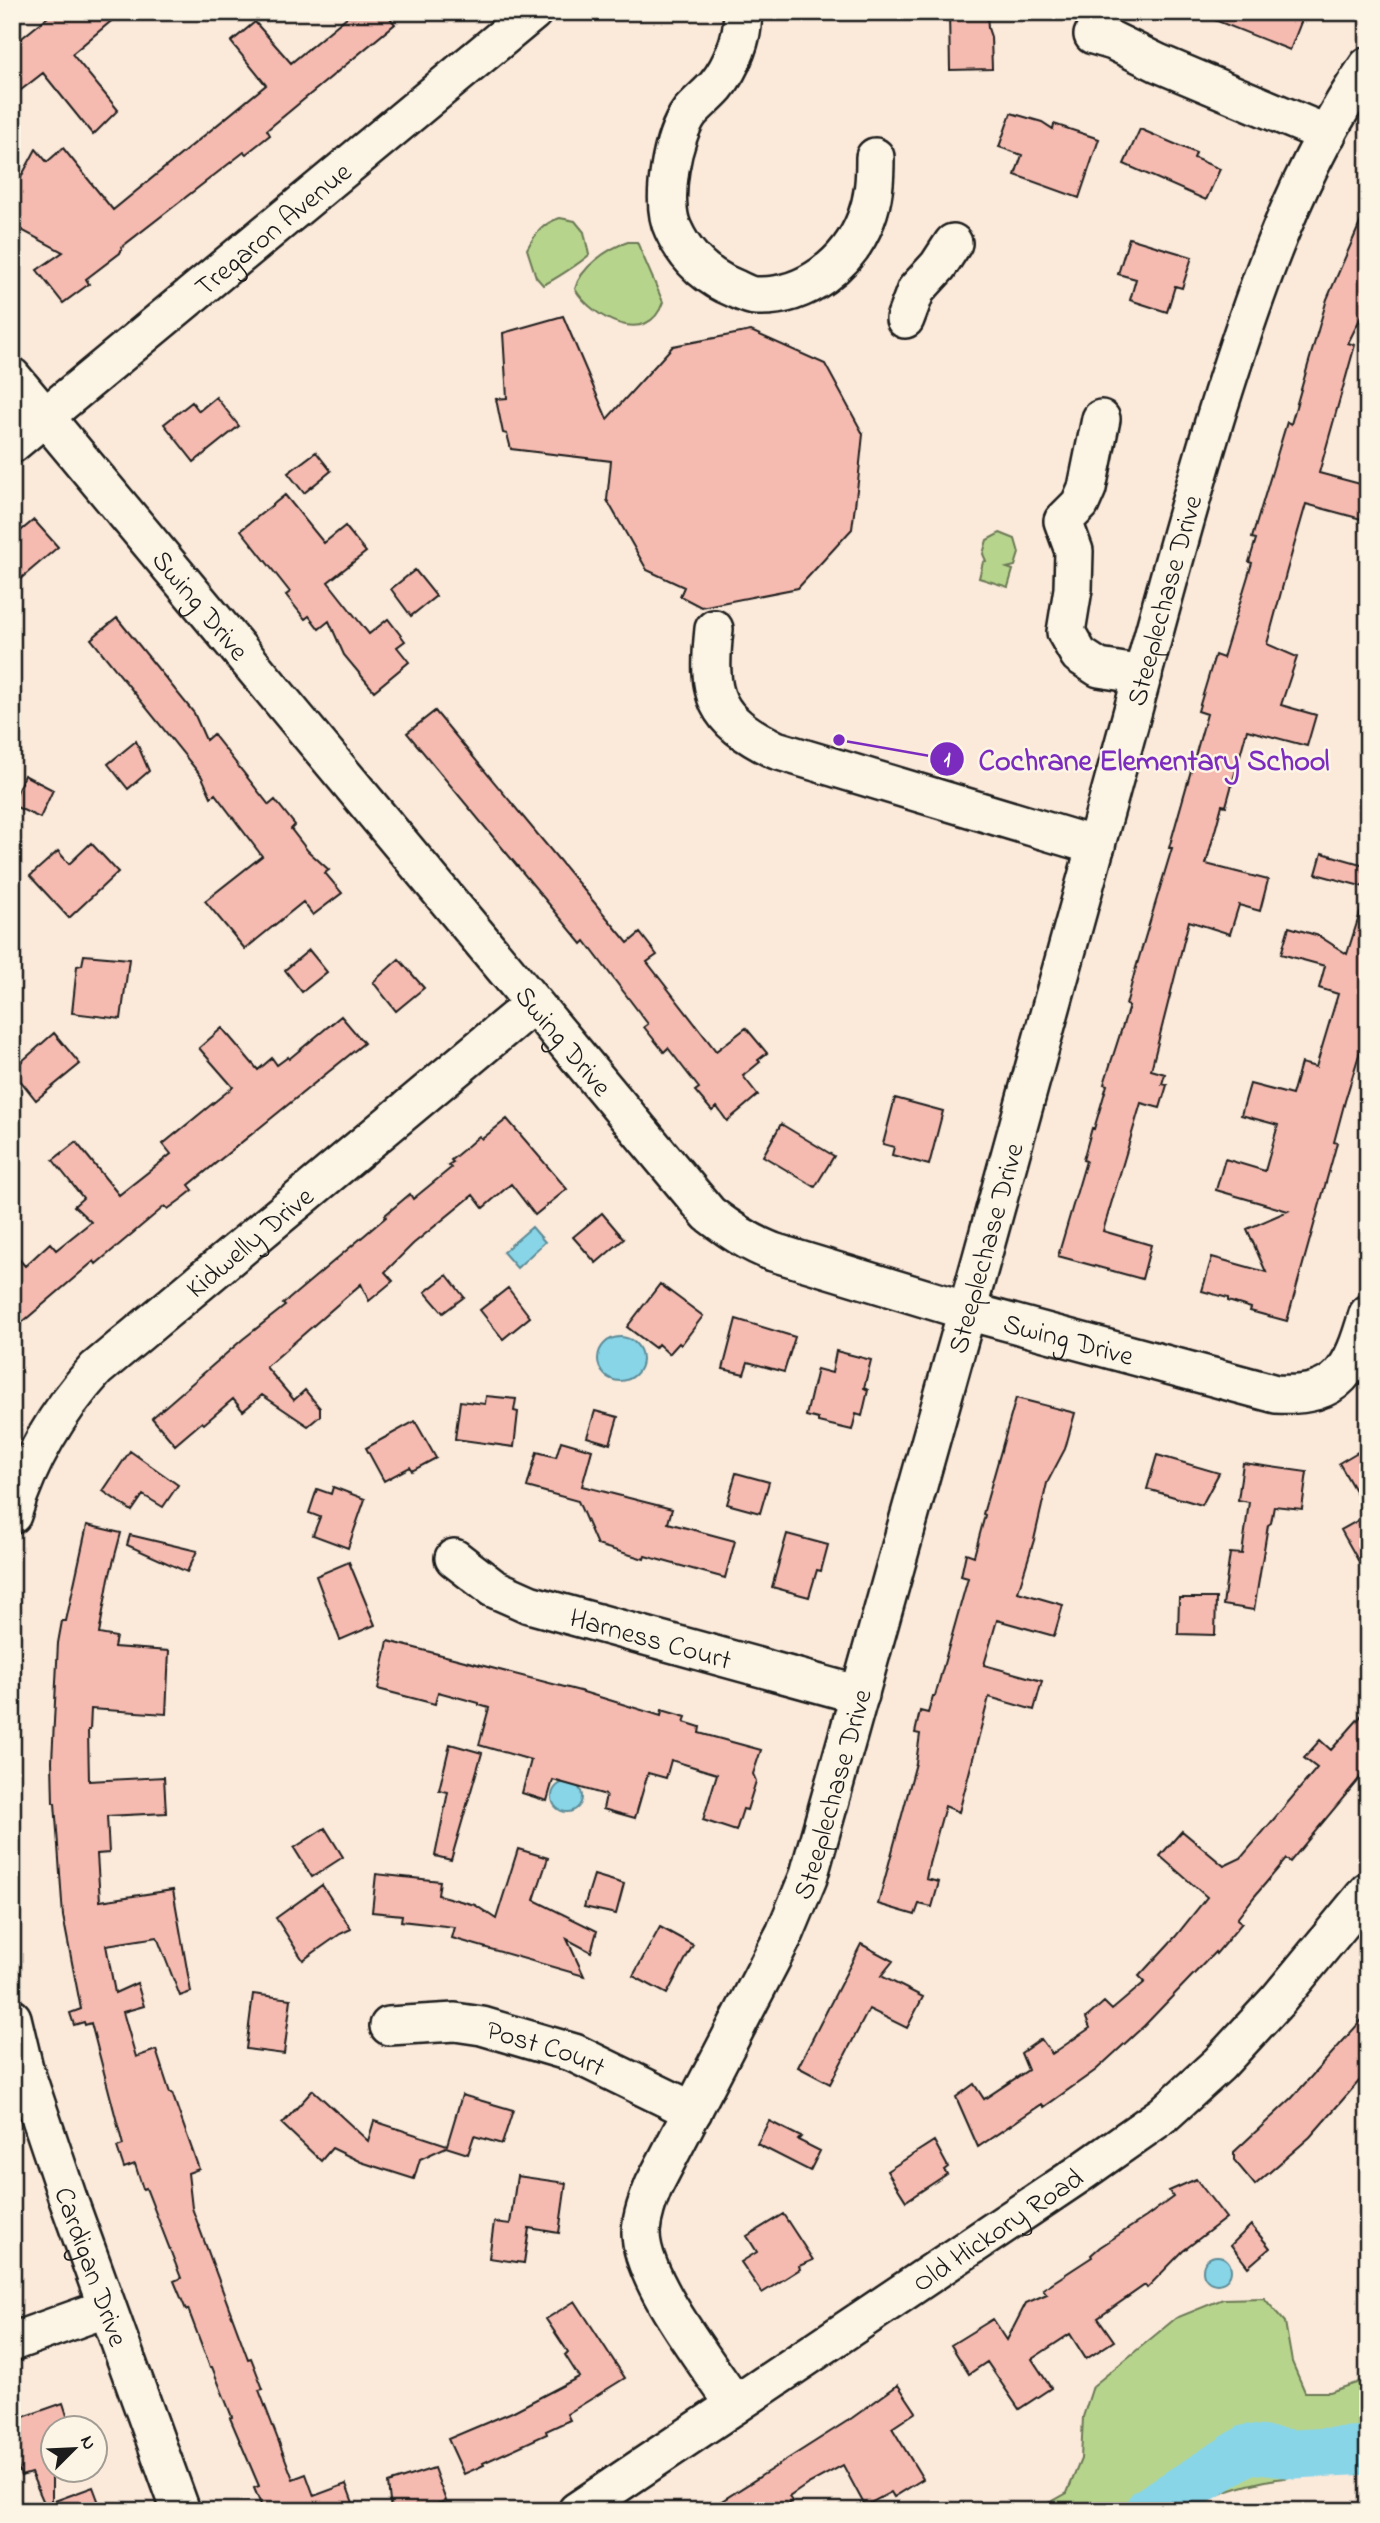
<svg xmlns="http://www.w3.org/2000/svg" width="1380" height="2523" font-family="'Indie Flower',sans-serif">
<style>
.green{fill:#b7d48d;stroke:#6a7854;stroke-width:2}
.water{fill:#88d5e8;stroke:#5d8b96;stroke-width:2}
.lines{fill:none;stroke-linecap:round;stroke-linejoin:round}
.river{stroke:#88d5e8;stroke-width:49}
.building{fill:#f6bbb0;stroke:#1c1c1c;stroke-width:2}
.minor-casing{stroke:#1c1c1c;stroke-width:42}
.minor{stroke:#fcf5e5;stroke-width:37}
.labels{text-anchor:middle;stroke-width:5;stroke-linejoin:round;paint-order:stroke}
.street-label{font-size:28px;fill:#1c1c1c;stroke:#fcf5e5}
.leader{fill:none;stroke:#7b2cbf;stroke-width:2.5}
.callout-dot{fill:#7b2cbf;stroke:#fcf5e5;stroke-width:2.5}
.mark-label{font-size:21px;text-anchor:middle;font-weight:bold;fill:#fff}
.callout-label{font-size:30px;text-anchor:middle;font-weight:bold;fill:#7b2cbf;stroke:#fcf5e5;stroke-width:5;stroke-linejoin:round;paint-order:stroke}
</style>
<rect width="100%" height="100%" fill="#fbe9da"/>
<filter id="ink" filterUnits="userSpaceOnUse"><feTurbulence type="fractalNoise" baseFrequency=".0143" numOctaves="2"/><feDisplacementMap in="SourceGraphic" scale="14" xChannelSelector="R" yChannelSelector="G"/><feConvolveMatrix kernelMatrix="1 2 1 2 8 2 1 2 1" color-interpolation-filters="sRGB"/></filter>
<g filter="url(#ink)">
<path class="green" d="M560 218 575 221 584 232 589 255C580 263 554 280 543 285L536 277 527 249C535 234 543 223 560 218Z
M628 242H637L663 302C648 348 592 318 575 289 580 268 608 248 628 242Z
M1000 533 1015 539 1019 553 1015 566 1007 568 1013 570 1008 587 979 578 983 562 986 561 983 554 987 540Z
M1264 2298 1285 2322 1292 2362 1305 2392H1330L1368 2379V2468C1308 2475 1238 2477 1186 2511H1035L1067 2493 1081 2459 1083 2417 1093 2386 1176 2318 1223 2299Z"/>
<path class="water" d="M532 1227 545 1242 517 1268 503 1252Z
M598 1359a22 22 0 1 1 44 0a22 22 0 1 1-44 0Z
M552 1797a15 15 0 1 1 30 0a15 15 0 1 1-30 0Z
M1203 2270a14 14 0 1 1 28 0a14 14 0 1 1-28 0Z"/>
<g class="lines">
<path class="river" d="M1149 2511 1248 2449 1294 2454 1368 2450"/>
</g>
<path class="building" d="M54 12H122L72 54 118 110 93 135 43 73 12 97V46Z
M353 12H385L395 24 267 130 270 135 260 143 246 154 244 152 123 246 120 253 86 279 89 284 63 303 37 270 63 252 12 225V194L36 149 47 162 63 148 113 210 266 85 231 42 255 22 291 63Z
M949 12H987L988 28 991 37 992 69 950 70Z
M1305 12 1290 50 1197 13 1198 12Z
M1011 113 1042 122 1053 129 1054 124 1099 139 1079 198 1015 175 1022 155 999 147Z
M1140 129 1196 153 1194 158 1220 169 1206 200 1124 164Z
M1368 205V303L1348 343 1355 345 1319 473 1368 486V508L1365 520 1306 504 1287 570 1267 644 1297 657 1281 705 1316 715 1307 746 1247 730 1226 806 1222 805 1206 864 1268 880 1260 911 1239 905 1230 934 1189 921 1151 1070 1165 1074 1162 1084 1167 1085 1160 1108 1141 1103 1103 1231 1151 1245 1142 1279 1058 1256 1086 1161 1083 1160 1092 1128 1094 1129 1107 1085 1104 1084 1129 1006 1126 1005 1135 971 1172 848H1169L1207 714 1198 711 1215 655 1223 658 1252 563 1249 562 1256 539 1252 538 1287 422 1291 424 1327 299Z
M1129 238 1192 257 1182 288 1175 286 1167 312 1130 300 1136 279 1118 274Z
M563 316 607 419 673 346 751 331 825 364 863 434 858 482 852 529 798 588 701 607 680 596 684 587 647 570 607 500 611 461 511 449 507 434 503 433 496 399 507 398 503 333Z
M216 397 239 426 194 462 164 424 192 402 199 411Z
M316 452 331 471 304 493 288 473Z
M285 495 324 543 345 526 366 552 328 582 369 634 388 619 405 641 397 647 409 662 374 691 344 655 329 621 319 629 309 616 305 619 286 595 290 592 241 530Z
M34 520 58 547 12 586V538Z
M415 570 436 596 411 616 391 589Z
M117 618 194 713 206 740 213 734 269 805 275 800 295 825 291 829 308 851 329 870 325 873 342 893 313 915 303 902 245 949 205 901 262 856 215 794 211 797 202 777 91 639Z
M435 711 628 943 640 933 657 955 647 962 716 1051 746 1028 767 1053 758 1060 760 1062 743 1076 758 1095 727 1121 717 1107 712 1111 695 1091 699 1088 668 1048 664 1052 644 1027 648 1024 585 941 582 944 407 733Z
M136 741 149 771 128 789 108 764Z
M24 775 53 790 40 818 12 805Z
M91 843 118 872 69 918 30 876 58 851 69 864Z
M1322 853 1368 866V888L1316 874Z
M1363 904 1368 905V1025L1345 1101 1334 1142 1337 1143 1287 1321 1250 1311 1251 1308 1228 1301V1298L1202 1291 1212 1257 1266 1272 1247 1229 1288 1211 1216 1190 1225 1159 1265 1171 1278 1125 1241 1115 1250 1084 1292 1095 1301 1063 1316 1067 1338 994 1319 988 1325 966 1281 954 1289 927 1319 936 1347 954Z
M309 950 327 972 302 992 285 970Z
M84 955 129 959 121 1019 72 1013 77 966 82 965Z
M399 959 424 988 396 1011 373 982Z
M341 1016 364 1043 189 1185 193 1190 183 1198 168 1209 165 1206 96 1264 94 1261 12 1331V1251L25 1266 50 1243 56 1250 91 1222 74 1206 83 1198 53 1160 76 1142 119 1195 171 1154 163 1144 233 1087 199 1048 222 1028 258 1070 272 1058 277 1065 288 1057 289 1059Z
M54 1033 80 1064 36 1100 12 1070Z
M895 1098 943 1111 929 1165 892 1155 894 1147 883 1144Z
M507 1119 567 1189 535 1215 511 1184 483 1208 473 1195 413 1244 385 1272 393 1281 369 1301 361 1284 266 1367 294 1400 305 1390 320 1408V1416L308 1426 262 1395 243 1411 233 1399 204 1424 202 1422 175 1445 152 1418 243 1339 285 1306 283 1304 386 1217 385 1215 410 1194 413 1199 451 1168 448 1165 453 1162 451 1160 463 1150 479 1136 482 1139Z
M781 1124 834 1156 815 1187 763 1156Z
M602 1213 624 1239 596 1263 573 1237Z
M447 1275 464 1297 443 1313 425 1292Z
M660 1284 703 1316 681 1345 679 1343 669 1354 658 1344 655 1348 627 1327Z
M508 1288 530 1317 503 1339 480 1310Z
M736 1319 795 1337 784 1372 748 1362 744 1374 723 1369Z
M836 1351 871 1360 864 1388 868 1390 862 1416 856 1414 852 1430 818 1422V1419L806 1416 817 1369 832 1373Z
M486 1396 516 1399 514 1411 518 1412 514 1447 455 1439 460 1401 485 1404Z
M1016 1398 1075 1413 1065 1449 1047 1483 1034 1540 1018 1592 1063 1605 1054 1636 997 1620 984 1665 1042 1681 1034 1710 989 1697 959 1812 945 1806 929 1864 926 1879 939 1882 932 1907 919 1904 915 1915 878 1904 916 1763 920 1734 915 1733 920 1711 928 1713 933 1696H935L968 1578 961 1576 966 1553 974 1556 985 1515 983 1514Z
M595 1411 618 1417 610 1444 587 1437Z
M415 1421 436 1458 412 1471 410 1467 384 1481 366 1448Z
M561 1441 592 1450 582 1486 672 1509 668 1523 735 1541 725 1578 645 1556 644 1559 597 1545 578 1501 527 1487 537 1452 556 1457Z
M1368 1446V1513L1339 1463Z
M130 1451 178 1485 163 1507 143 1495 132 1511 103 1491Z
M1157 1455 1219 1473 1202 1505 1147 1489Z
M1243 1463 1307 1472 1302 1509 1274 1506 1271 1523 1268 1525 1254 1610 1223 1605 1230 1553 1242 1554 1249 1502 1238 1500Z
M736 1473 769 1482 760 1513 727 1504Z
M333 1487 365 1499 348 1548 313 1535 320 1517 309 1513 317 1489 331 1494Z
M1368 1515V1578L1341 1530Z
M87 1525 121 1533 109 1578 99 1634 116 1637 114 1647 169 1651 166 1714 91 1709 90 1730H88L89 1781 164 1777 166 1813 107 1816 109 1853 97 1854 100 1901 173 1890 191 1992 180 1996 157 1937 106 1945 115 1993 137 1983 144 2006 123 2012 136 2057 156 2050 170 2093H172L199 2169 188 2173 192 2208 248 2359 251 2358 263 2389 259 2390 293 2479 306 2474 314 2496 346 2484 356 2511H265L262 2507 254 2488 259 2486 230 2418 232 2417 212 2367H210L188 2309 186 2310 174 2281 181 2278 146 2188 143 2189 135 2164 124 2168 117 2147 123 2145 91 2023 85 2025 84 2022 74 2025 70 2013 81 2009 63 1916 55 1803H53L52 1761 58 1643 62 1621H66Z
M787 1534 828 1545 821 1571 817 1570 809 1597 772 1587Z
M130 1535 197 1551 187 1572 127 1545Z
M349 1562 375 1625 340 1640 316 1576Z
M1179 1598H1216L1215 1635 1178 1634Z
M388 1641 580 1691 661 1716 662 1710 686 1717 684 1722 700 1727 699 1733 761 1750 753 1774 756 1781 747 1810 743 1809 736 1831 703 1820 717 1774 671 1760 666 1778 648 1773 635 1818 603 1809 606 1795 553 1780 547 1801 522 1793 531 1760 479 1745 489 1708 479 1705V1703L438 1692 435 1704 378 1689Z
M1368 1708V1768L1290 1862 1286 1859 1254 1897 1237 1919 1242 1923 1216 1954 1215 1952 1144 2026 1096 2070 1044 2107 1042 2104 978 2147 956 2097 974 2084 984 2099 1028 2070 1021 2053 1041 2039 1052 2054 1090 2028 1086 2018 1104 2002 1112 2010 1145 1982 1139 1976 1175 1937 1207 1897 1160 1856 1182 1831 1224 1866 1241 1858 1317 1768 1304 1758 1320 1740 1331 1750Z
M450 1744 482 1753 451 1860 435 1856 448 1792 439 1790Z
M325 1828 343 1857 312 1877 294 1848Z
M518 1849 548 1858 534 1900 597 1931 591 1952 567 1939 584 1976 452 1938 455 1927 401 1921 402 1915 372 1912 376 1874 440 1881 438 1895 475 1905 496 1919Z
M594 1875 624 1884 616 1914 584 1907Z
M322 1885 351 1929 340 1934 303 1960 276 1918Z
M660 1927 693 1945 667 1994 633 1976Z
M861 1944 893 1961 881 1976 923 1997 907 2028 869 2009 830 2084 798 2067Z
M253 1994 291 1999 284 2054 246 2049Z
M1368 2013V2071L1310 2137 1255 2185 1234 2160V2152L1292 2098Z
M313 2090 368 2141 374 2121 447 2145 462 2095 513 2110 502 2144 474 2136 468 2154 446 2147 420 2159 414 2179 361 2162 332 2148 321 2161 282 2124Z
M769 2121 801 2137 798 2140 820 2151 810 2171 757 2144Z
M934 2141 948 2167 944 2170 947 2174 906 2201 887 2171Z
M517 2176 566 2183 559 2233 529 2228 524 2263 489 2258 494 2222 510 2224Z
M1196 2179 1226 2218 1183 2251 1147 2288 1145 2285 1098 2318 1114 2341 1086 2359 1070 2334 1032 2359 1051 2388 1019 2409 987 2362 969 2374 951 2345 993 2319 1007 2340 1026 2303 1047 2294 1043 2289 1092 2257 1091 2255 1100 2247 1146 2217 1173 2197 1169 2191Z
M783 2214 813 2260 799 2266 800 2269 762 2293 741 2262 757 2252 747 2236Z
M1251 2225 1270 2248 1248 2267 1231 2245Z
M575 2301 625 2378 567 2414 570 2420 546 2431 547 2434 483 2463 484 2465 464 2474 448 2439 512 2412 579 2377 565 2355 568 2352 546 2319Z
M898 2385 916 2412 892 2428 923 2479 894 2497 891 2492 865 2506 843 2465 808 2484 789 2497 792 2501 777 2511H706L852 2418Z
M63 2403 71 2428H52V2502L93 2487 102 2511H36L35 2508 45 2505 31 2473 21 2476 12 2451V2421Z
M434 2468 446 2501 416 2511H391L388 2483Z"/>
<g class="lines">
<g class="minor-casing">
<g id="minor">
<path d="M742 12C745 35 731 68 716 86 708 95 698 103 690 112 672 136 660 202 673 229 686 258 708 278 736 289 742 292 750 296 756 296 805 298 849 264 866 219 874 198 875 179 875 157"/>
<path d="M1093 35 1113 41 1158 63 1327 134"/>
<path d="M905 319 916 290 938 266 953 243"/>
<path id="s1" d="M12 377 709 1214C730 1230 749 1243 773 1252L967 1311 1276 1394C1340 1398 1352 1369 1368 1314"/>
<path d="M1101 419 1087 488 1080 504 1063 521 1074 551 1073 589 1066 632 1079 655 1099 668 1143 675"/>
<path id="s2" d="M12 444 533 12"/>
<path d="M714 629C707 696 713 719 776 750L1096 846"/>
<path id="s3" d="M12 1515C29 1460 58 1411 96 1369L533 1004"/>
<path id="s4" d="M454 1558 493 1588 529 1604 860 1695"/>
<path id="s5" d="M12 2018 24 2068 68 2199 181 2511"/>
<path id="s6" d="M389 2026 455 2022 482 2026 574 2053 693 2111"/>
<path d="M12 2342 107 2308"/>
<path id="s7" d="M735 2405C708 2364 640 2279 641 2232 642 2215 648 2200 654 2185L785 1933 808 1878C912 1514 1012 1148 1113 783 1148 657 1180 531 1219 406 1256 288 1297 169 1368 66"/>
<path id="s8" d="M577 2511 1079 2174 1163 2115 1219 2064 1278 2000 1368 1891"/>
</g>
</g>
<use href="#minor" class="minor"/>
</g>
</g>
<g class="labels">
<g class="street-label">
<text dy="10" stroke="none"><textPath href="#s2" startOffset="338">Tregaron Avenue</textPath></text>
<text dy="10" stroke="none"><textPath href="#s7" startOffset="1918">Steeplechase Drive</textPath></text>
<text dy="10" stroke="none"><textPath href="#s1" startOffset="296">Swing Drive</textPath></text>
<text dy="10" stroke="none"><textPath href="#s1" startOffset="863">Swing Drive</textPath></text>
<text dy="10" stroke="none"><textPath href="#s3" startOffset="369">Kidwelly Drive</textPath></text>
<text dy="10" stroke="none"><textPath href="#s7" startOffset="1246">Steeplechase Drive</textPath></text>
<text dy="10" stroke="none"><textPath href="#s1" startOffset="1472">Swing Drive</textPath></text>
<text dy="10" stroke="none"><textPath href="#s4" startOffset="215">Harness Court</textPath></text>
<text dy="10" stroke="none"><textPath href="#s7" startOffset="679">Steeplechase Drive</textPath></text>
<text dy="10" stroke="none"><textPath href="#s6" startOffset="161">Post Court</textPath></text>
<text dy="10" stroke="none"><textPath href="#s8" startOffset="506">Old Hickory Road</textPath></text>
<text dy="10" stroke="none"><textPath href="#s5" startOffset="261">Cardigan Drive</textPath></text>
</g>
</g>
<path class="leader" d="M839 740L947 759"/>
<g class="callout-dot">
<circle cx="839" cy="740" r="7"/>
<circle cx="947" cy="759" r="18"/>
</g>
<g class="mark-label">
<text x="947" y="766">1</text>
</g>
<g class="callout-label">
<text x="1154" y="770">Cochrane Elementary School</text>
</g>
<rect width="1380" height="2523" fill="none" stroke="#fcf5e5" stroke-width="42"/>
<rect x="21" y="21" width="1338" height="2481" fill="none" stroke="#1c1c1c" stroke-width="2.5" filter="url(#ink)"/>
<g transform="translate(74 2449) rotate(66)"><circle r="33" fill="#fcf5e5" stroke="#a29e95" stroke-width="2"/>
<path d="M0-5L12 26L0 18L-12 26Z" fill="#1c1c1c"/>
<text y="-10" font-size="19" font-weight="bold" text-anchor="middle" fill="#1c1c1c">N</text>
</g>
</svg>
